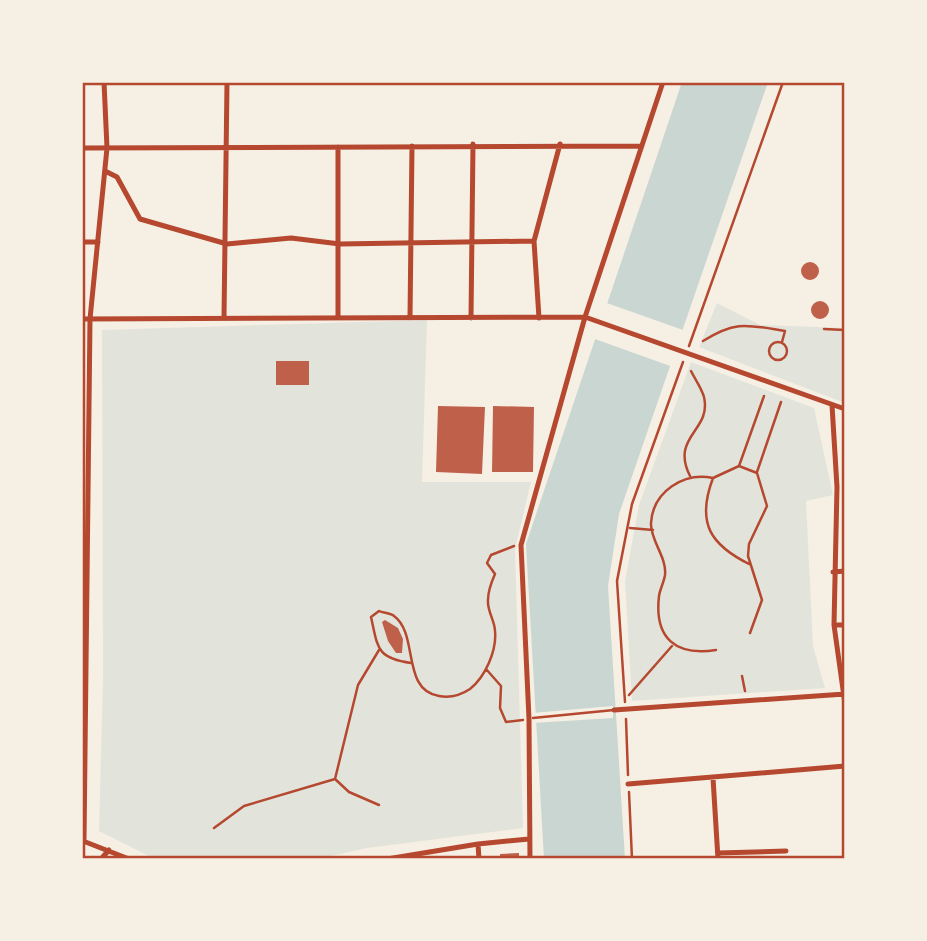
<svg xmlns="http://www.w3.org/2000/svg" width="927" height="941" font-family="'Roboto Serif',serif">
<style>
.green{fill:#e2e4dc}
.water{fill:#c9d6d2}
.pier{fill:#f6efe4}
.building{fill:#bf614a}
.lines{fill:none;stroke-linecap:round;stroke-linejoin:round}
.path{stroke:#b5482f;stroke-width:2.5}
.service{stroke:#b5482f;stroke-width:2.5}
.minor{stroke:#b5482f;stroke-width:5}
.neatline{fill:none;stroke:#b5482f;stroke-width:2.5}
</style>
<rect width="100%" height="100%" fill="#f6efe4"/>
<path class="green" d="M717 303 760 325 845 328V403L699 347Z
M427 320 422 482H531L515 549 523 828 367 848 318 859H155L99 831 103 678 102 330Z
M691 362 814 408 833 495 806 501 813 646 825 688 632 701 625 581 639 505Z"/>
<path class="water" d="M682 82H768L619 514 608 586 625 859H544L526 544Z"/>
<path class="pier" d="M604 302 686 331 673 367 592 338Z
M613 706V718L533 723 532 713Z"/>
<path class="building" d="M801 271a9 9 0 1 1 18 0a9 9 0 1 1-18 0Z
M811 310a9 9 0 1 1 18 0a9 9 0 1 1-18 0Z
M276 361H309V385H276Z
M438 406 485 407 482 474 436 472Z
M493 406 534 407 533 472H492Z
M385 620 398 628 403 639 402 653H396L388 641 382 622Z
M519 853V859H500V854Z"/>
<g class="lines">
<path class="path" d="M703 341C736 320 748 325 785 331L782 342
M769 351a9 9 0 1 1 18 0a9 9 0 1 1-18 0Z
M689 346 783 82
M739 466 764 396
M757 472 781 402
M690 476C670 436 712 431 704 397 702 389 695 379 691 371
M713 478C684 472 653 491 651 523 650 540 667 557 665 575 664 582 660 589 659 596 654 639 676 656 716 650
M630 528 653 530
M750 633 762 600 748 556 749 544 767 506 757 473 739 466 713 478C696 523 710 545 751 565
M411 663C376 658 378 648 371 617L379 611C383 613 391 613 394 616 419 634 401 690 439 696 450 698 461 695 470 689 485 677 497 651 495 631 495 621 487 611 488 600 488 591 491 583 495 574L487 563 491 555 514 546
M486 669 501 686 500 708 506 722 523 720
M742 676 745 691
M629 695 672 646
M625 702 617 581 632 504 683 362
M626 719 628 775
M335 779 358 685 379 650
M335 779 349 792 379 805
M629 792 632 859
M214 828 244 806 335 779"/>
<path class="service" d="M104 84 117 82
M824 329 845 330
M533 718 614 710"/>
<path class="minor" d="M338 147V318
M82 148 642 146
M105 171 117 177 140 219 227 244 291 238 340 244 534 241
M82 242H98
M224 318 227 82
M410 318 412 146
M471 318 473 144
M539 318 534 241 560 144
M82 319 585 317 845 409
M832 405 837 487 834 625 845 704
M833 572 845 571
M834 625H845
M614 710 845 694
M713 778 718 859
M628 784 845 766
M83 841 129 859
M84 841 90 319 107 148 104 82
M478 844 529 839
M718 853 786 851
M101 859 109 850
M387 859 478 844 479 859
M530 859 529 719 521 545 585 317 663 82"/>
</g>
<rect width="927" height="941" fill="none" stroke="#f6efe4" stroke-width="168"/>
<rect x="84" y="84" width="759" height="773" class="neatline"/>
</svg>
